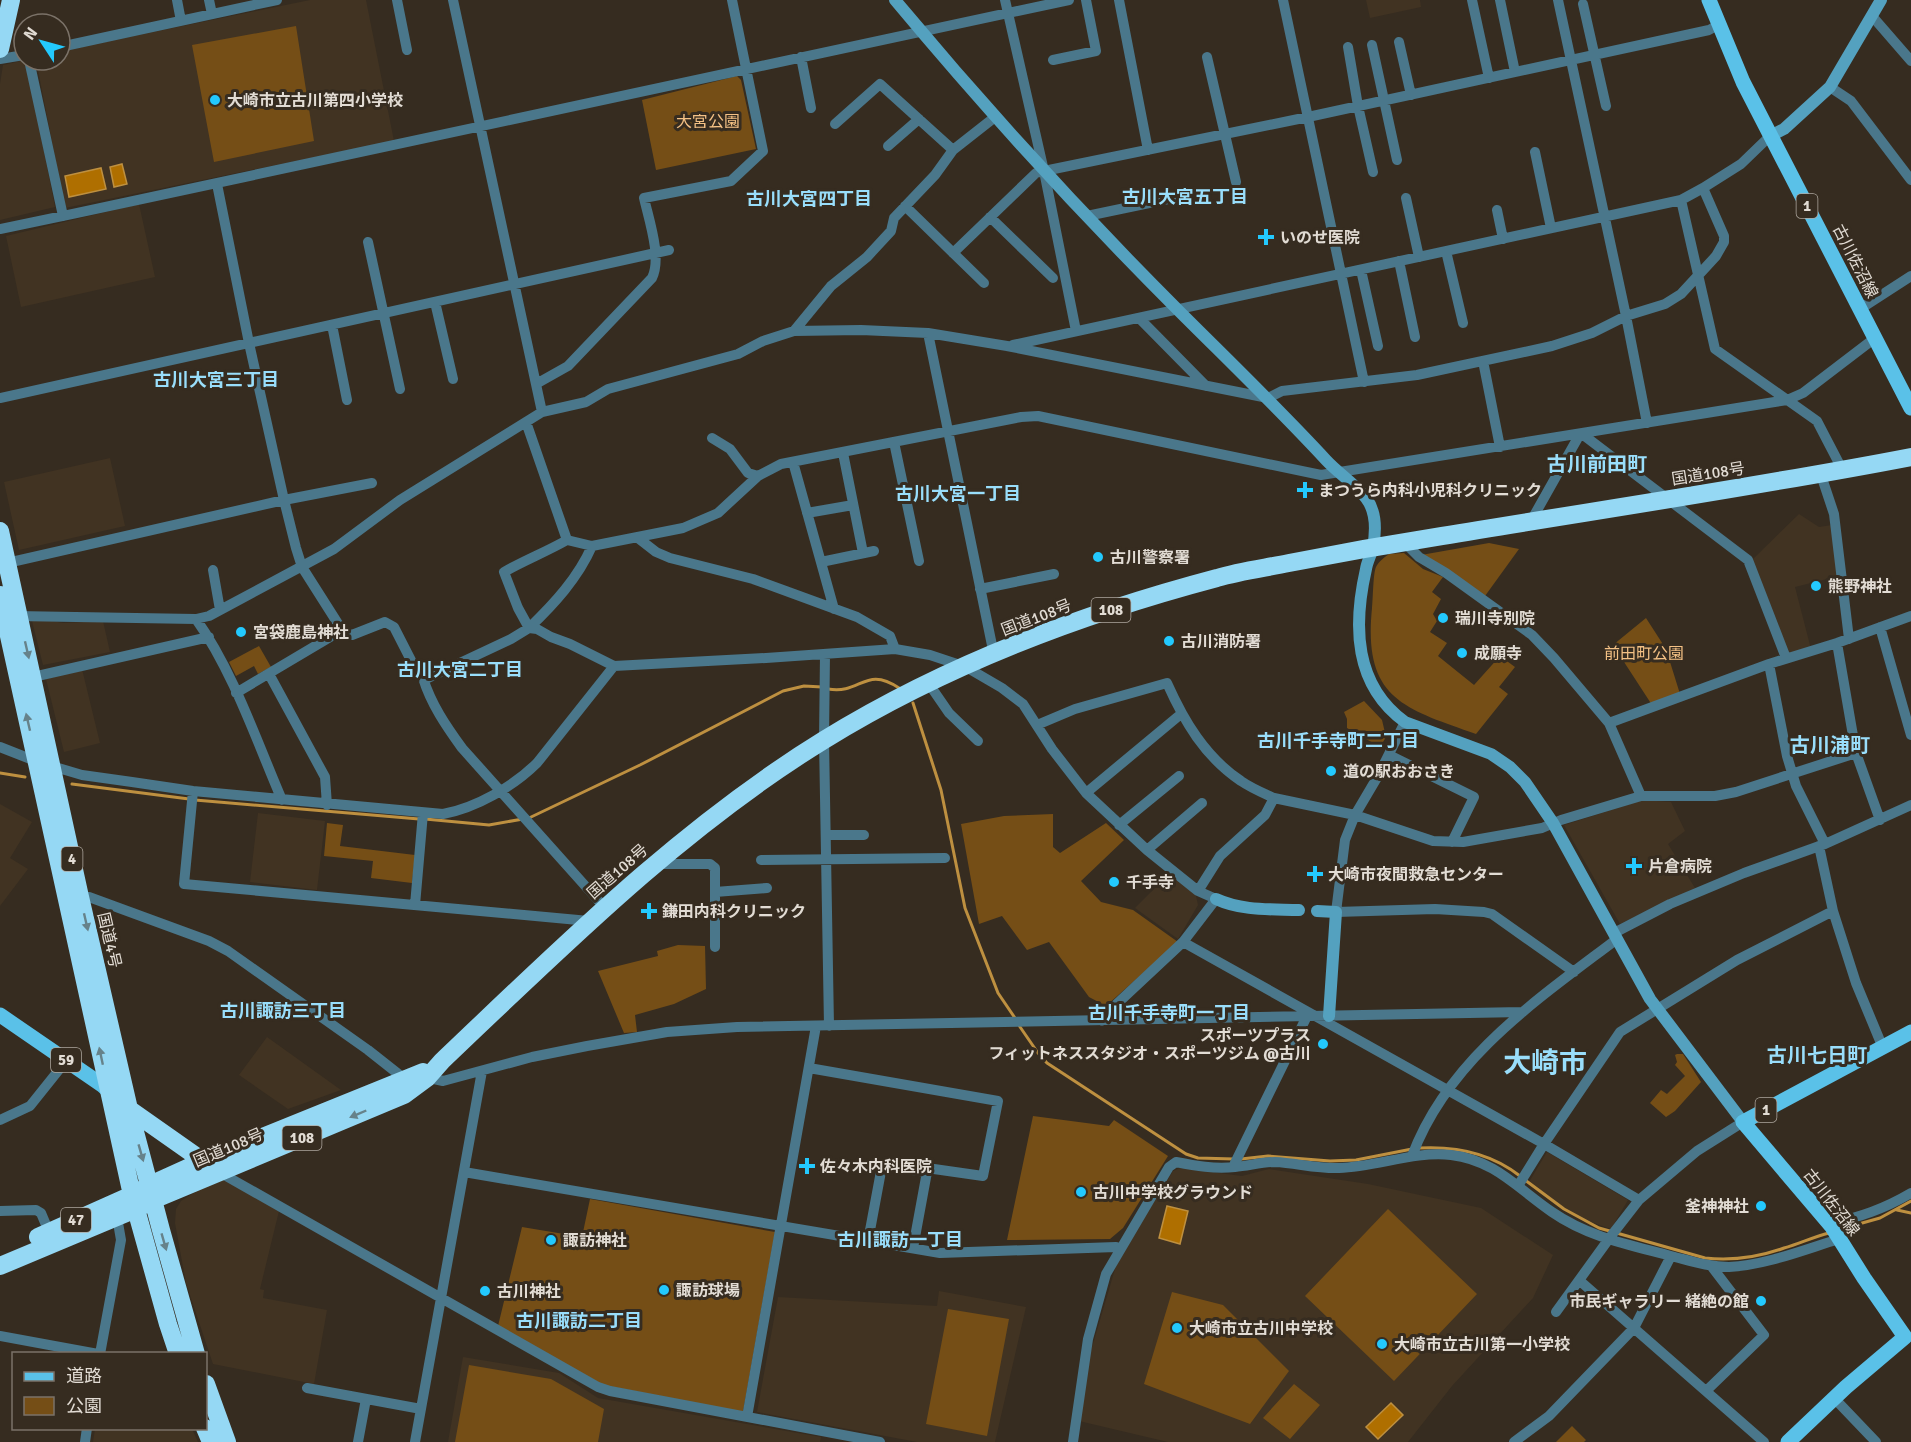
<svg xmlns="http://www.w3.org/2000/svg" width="1911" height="1442" font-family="Signika,'Noto Sans JP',sans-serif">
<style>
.built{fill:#413322}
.green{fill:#754e16}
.water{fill:#af6f00;stroke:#be9040;stroke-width:1.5}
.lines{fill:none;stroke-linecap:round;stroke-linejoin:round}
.stream{stroke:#be9040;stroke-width:3}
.street{stroke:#4a778b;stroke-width:10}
.secondary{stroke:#54a1bf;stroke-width:12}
.primary{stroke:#5ac1e8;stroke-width:15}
.highway{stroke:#95d8f4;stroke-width:18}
.oneway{fill:#66828a}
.poi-dot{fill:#23c9fe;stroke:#362c20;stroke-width:2}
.labels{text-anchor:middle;stroke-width:6;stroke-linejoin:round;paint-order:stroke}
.shield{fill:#362c20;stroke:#aea79e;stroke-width:1.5}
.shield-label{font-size:15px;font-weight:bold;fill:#e2dcd4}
.poi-label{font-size:16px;font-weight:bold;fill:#e2dcd4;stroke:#362c20;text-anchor:start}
.park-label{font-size:16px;fill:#f4c185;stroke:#362c20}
.street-label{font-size:16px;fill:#e2dcd4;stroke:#362c20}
.neighbourhood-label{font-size:18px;font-weight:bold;fill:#99defb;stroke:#362c20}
.quarter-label{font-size:20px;font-weight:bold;fill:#99defb;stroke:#362c20}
.town-label{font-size:28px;font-weight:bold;fill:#99defb;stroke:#362c20}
</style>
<rect width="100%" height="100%" fill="#362c20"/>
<path class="built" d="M310 0H366L394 141 65 208 36 60H60V51Z
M1366 0H1420L1421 7 1370 18Z
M26 60 55 207 0 220V84L3 65Z
M139 204 155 277 21 307 6 236Z
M110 458 125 526 19 550 4 482Z
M1799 514 1819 527 1832 525 1839 576 1795 587 1811 649 1787 656 1751 561Z
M31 617 63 623 103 621 110 652 43 665Z
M82 669 100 743 64 752 46 679Z
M1643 800 1671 802 1685 831 1668 844 1695 888 1620 924 1564 825Z
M0 804 32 822 10 858 28 869 0 906Z
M258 813 325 821 317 890 250 882Z
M1168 875 1176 876 1196 896 1198 905 1178 939 1135 908Z
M267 1037 341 1090 288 1109 239 1075Z
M1547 1152 1628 1200 1611 1229 1583 1219 1563 1207 1529 1182Z
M1180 1168 1242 1176 1269 1169 1368 1184 1481 1208 1553 1255 1533 1298 1452 1386 1408 1442H1168L1079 1421 1090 1354 1118 1259 1173 1171Z
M214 1180H225L279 1211 260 1289 264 1290 263 1298 327 1310 314 1384 213 1364 186 1283 175 1223 176 1209 181 1201Z
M939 1291 1026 1307 995 1442H917L757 1412 778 1297 937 1306Z
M463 1357 559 1373 598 1398 821 1437 820 1442H448Z
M95 1429H192L198 1442H93Z"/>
<path class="green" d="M296 26 314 141 214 162 192 45Z
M737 76 741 80 756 149 656 170 642 100Z
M1489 543 1519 549 1485 596 1421 555Z
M1404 553 1423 569 1443 577 1432 592 1441 599 1433 614 1437 621 1430 632 1447 643 1438 656 1474 685 1500 656 1515 667 1499 687 1508 694 1476 734C1402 708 1363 698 1372 608 1373 600 1373 573 1376 567 1378 562 1385 557 1389 554Z
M1646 618 1666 649 1680 694 1652 705 1613 645Z
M259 646 271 667 258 674 254 666 236 676 229 662Z
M1364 701 1382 720 1386 737 1380 747 1347 728V719L1344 712Z
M1053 814V847L1060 853 1106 823 1124 840 1081 881 1101 902 1133 910 1178 942 1106 1006 1089 997 1049 942 1027 950 1002 916 979 924 961 824 1004 816Z
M327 823 343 825 340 846 415 855 412 883 371 878 373 861 324 856Z
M678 945 705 946 706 989 674 1004 635 1015 637 1032 624 1033 598 971 658 956 657 951Z
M1677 1054H1683L1701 1082 1675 1111 1666 1117 1650 1103 1661 1090 1667 1094 1685 1076 1675 1065 1677 1062 1675 1055Z
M1033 1116 1109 1126 1114 1120 1168 1156 1123 1228 1110 1239 1007 1240Z
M590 1199 775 1232 743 1412 603 1385 498 1326 522 1227 582 1237Z
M1388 1209 1477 1294 1394 1381 1305 1296Z
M1172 1292 1223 1305 1289 1371 1250 1424 1144 1384Z
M948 1309 1009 1319 987 1436 926 1424Z
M469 1365 551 1379 604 1409 598 1442H455Z
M1294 1384 1320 1405 1290 1439 1263 1418Z
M1572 1426 1586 1440 1584 1442H1556Z"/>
<path class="water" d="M122 164 127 184 114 187 110 167Z
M101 168 106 189 69 197 65 176Z
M1167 1206 1188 1211 1180 1244 1159 1238Z
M1391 1403 1403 1415 1378 1439 1366 1427Z"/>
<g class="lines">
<path class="stream" d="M828 689C861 695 865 665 899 688
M913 703 941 790 965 908 998 993 1015 1018
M0 773 25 777
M72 784 189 799
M195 800 419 819
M529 818 640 765 783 691 804 686 822 687
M425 819 489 825 523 819
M1018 1024 1038 1053 1047 1063 1186 1154 1198 1158 1234 1159
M1419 1148C1455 1146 1491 1153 1520 1176
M1241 1159 1268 1156 1330 1161 1356 1160 1412 1149
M1525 1180 1564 1209 1599 1228 1705 1258C1732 1261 1759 1257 1784 1248 1799 1244 1813 1237 1829 1233
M1897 1210 1911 1213
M1841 1229 1880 1218 1911 1201"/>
<path class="street" d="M177 0 181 21
M209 0 212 14
M397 0 407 50
M453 0 542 412
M1005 0 1044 171 1076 331
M1119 0 1148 150
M1283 0 1364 382
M1472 0 1489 78
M1500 0 1515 72
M1558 0 1626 316 1647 423
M1583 4 1606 106
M1872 16 1911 61
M1399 42 1411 95
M1372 45 1397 160
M60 47 277 0
M1348 47 1358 106 1373 172
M801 57 811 108
M1207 57 1236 182
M0 59 24 55
M29 60 63 216
M1053 60 1096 51 1086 0
M1830 87 1851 101 1911 180
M835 124 880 84 953 150
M888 146 919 119
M1535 152 1551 228
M217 184 249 343 284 500 296 548 302 567 342 630 347 634 352 635 385 622 394 627 418 674 423 678H428L511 639 529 628 537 629 551 637 570 644 614 666 766 658 895 649 930 655 966 667 1002 688 1023 704 1052 749 1086 793 1147 850 1198 891 1216 899 1183 942 1105 1015 1102 1021
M1406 198 1419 257
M1681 200 1715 349 1817 421 1843 471
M905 206 984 283
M1497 210 1503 239
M1087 216 1197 193
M990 217 1053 278
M0 229C357 155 713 76 1069 0
M368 242 400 389
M1446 251 1463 323
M953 253 1036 173 1044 171 1308 117 1709 30 1718 25
M1399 261 1415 337
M1361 270 1378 346
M435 302 453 379
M1860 309 1911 276
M1139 318 1206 386
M332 325 347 400
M794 331 831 286 867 257 891 231 894 218 935 175 953 150 995 117
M928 333 994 655
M1013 345 1681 200 1703 188 1741 164 1770 136
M1483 361 1500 447
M536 384 568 366 652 278C662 258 649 220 644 198L731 181 763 151 732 0
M0 398 669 250
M526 422 567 540 592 546 683 528 718 513 758 476 781 464 1021 417 1038 416 1321 475 1787 400 1803 393 1875 338
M1582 434 1748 560 1786 658
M712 438 730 449 748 473 758 476
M894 442 919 561
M843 453 863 553
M793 462 834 609
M1821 475 1834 514 1849 639
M807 513 853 505
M1531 521 1580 434
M638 538 656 552 670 558 753 579 857 617 890 636 895 649
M567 540C546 552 525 560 504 572L518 608 529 628C554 604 578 578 592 546
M1404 542 1419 557 1446 573 1532 635 1554 658 1609 723 1641 796
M821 562 874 551
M7 563 284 500 372 483
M213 570 220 610
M980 589 1054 574
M15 616 196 619 209 616 334 549 400 500 542 412 586 402 608 389 738 354 763 341 794 331 861 330 928 333 1007 346 1268 398 1282 391 1417 375 1552 346 1592 333 1626 316 1665 304 1681 294 1716 256 1724 242V236L1703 188
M196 619C233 671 257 742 282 800
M1880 627 1911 735
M1837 643 1856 753 1880 820
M825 654 824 740 829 1026
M1769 664 1787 756 1796 786 1825 844
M269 674 325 777 327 805
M33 677 209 637
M423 678C431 704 446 726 462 748L605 908
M929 684 949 713 978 741
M236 693 342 630
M1405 722 1378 776 1355 815 1345 840 1336 912 1435 909 1484 912 1492 914 1574 972
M1609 723 1769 664 1837 643 1911 616
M1037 725 1075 709 1167 683C1184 721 1205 757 1241 781 1251 788 1263 793 1274 798
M0 747 38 762 82 775 132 782 193 791 443 814C476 808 514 786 537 763L614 666
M1389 755 1474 797 1452 842
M193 791 184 884 589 921
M1086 793 1181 714
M1119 825 1179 776
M826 835H864
M1819 846 1833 911 1856 983 1883 1048
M1147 850 1202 803
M761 860 945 858
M655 864H710L715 868V947
M1198 891 1220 856 1265 815 1274 798 1355 815 1433 841 1463 842 1542 828 1561 820 1641 796H1715L1736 792 1856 753
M715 892 767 888
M80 897H89L209 941 228 951 368 1050 406 1080
M415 905 423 813
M1614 933 1670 904 1744 873 1825 844 1911 805
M1183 942 1544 1144 1639 1200
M809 1068 998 1101 983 1176 927 1168V1172
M425 1077 443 1081 532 1057 587 1046 667 1032 737 1027 1522 1012
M0 1120 30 1106 66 1061
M1412 1156C1448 1059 1538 999 1617 939
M1233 1167 1307 1016
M219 1172 598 1387 610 1391 880 1442
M464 1172 940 1253 1116 1247
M1518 1186 1544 1144 1620 1032 1737 960 1833 911
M0 1211 36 1210 41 1213 49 1232
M1829 1224C1860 1217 1884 1209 1911 1193
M868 1241 882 1166 927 1172 913 1248
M1580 1281 1764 1442
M1556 1312 1611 1236 1639 1200 1697 1151 1743 1122
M0 1336 98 1354
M100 1354 121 1240 117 1217
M307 1388 421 1409
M1706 1391 1764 1335 1712 1267
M1834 1398 1876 1442
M747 1417 816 1026
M85 1442 87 1428
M358 1442 366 1399
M415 1442 482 1071
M1073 1442 1088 1339 1106 1274 1169 1167 1176 1162C1196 1166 1214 1169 1235 1167 1248 1166 1262 1162 1275 1162 1296 1163 1318 1169 1339 1168 1377 1167 1413 1151 1451 1155 1495 1160 1518 1189 1552 1212 1588 1237 1630 1245 1671 1256 1691 1261 1709 1267 1729 1267 1766 1265 1803 1250 1839 1239
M1514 1442 1549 1416 1634 1328 1671 1256"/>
<path class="secondary" d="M895 0C985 108 1079 211 1178 310 1228 360 1278 408 1326 460 1338 473 1355 484 1366 498 1376 511 1376 531 1373 547 1371 555 1367 562 1366 569 1353 626 1354 685 1405 722L1491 754 1510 767 1525 782 1553 823 1650 999 1743 1122
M1770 136 1784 129 1830 87 1881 0
M1216 899C1242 911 1270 909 1299 910
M1317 911 1336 912 1329 1016"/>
<path class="primary" d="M1709 0 1743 82 1911 408
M0 1015 102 1085 113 1095
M1788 1442 1846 1387 1905 1337 1864 1278 1832 1227 1743 1122 1911 1032"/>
<path class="highway" d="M0 49 11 0
M0 531 80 897 129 1109 161 1230 196 1354
M0 595 132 1195 168 1324 178 1354
M129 1109 203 1161
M38 1237 132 1195 150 1185 203 1161 423 1072
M0 1266 136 1209 153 1200 404 1095 427 1078 442 1061C563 946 681 828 824 740 944 666 1081 614 1217 578 1240 571 1265 568 1289 563 1340 553 1391 544 1442 536 1598 510 1756 487 1911 457
M206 1384 227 1442
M205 1428 211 1442"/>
</g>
<defs><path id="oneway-solid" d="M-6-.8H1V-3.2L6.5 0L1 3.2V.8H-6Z" transform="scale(1.5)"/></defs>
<g class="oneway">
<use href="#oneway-solid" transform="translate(27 650) rotate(77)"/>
<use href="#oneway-solid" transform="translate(28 722) rotate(-103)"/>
<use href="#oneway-solid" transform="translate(86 922) rotate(77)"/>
<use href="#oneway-solid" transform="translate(101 1056) rotate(-102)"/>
<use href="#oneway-solid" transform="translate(358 1114) rotate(157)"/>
<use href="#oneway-solid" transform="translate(141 1153) rotate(74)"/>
<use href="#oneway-solid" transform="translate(164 1242) rotate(74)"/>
</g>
<g class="poi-dot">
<circle cx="215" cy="100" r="6"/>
<path d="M1263 228h6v6h6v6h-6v6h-6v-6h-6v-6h6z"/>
<path d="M1302 481h6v6h6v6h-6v6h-6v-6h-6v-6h6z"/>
<circle cx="1098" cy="557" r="6"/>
<circle cx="1816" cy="586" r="6"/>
<circle cx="1443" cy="618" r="6"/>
<circle cx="241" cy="632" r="6"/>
<circle cx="1169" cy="641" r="6"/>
<circle cx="1462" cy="653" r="6"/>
<circle cx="1331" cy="771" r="6"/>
<path d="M1631 857h6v6h6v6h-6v6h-6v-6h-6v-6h6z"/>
<path d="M1312 865h6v6h6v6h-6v6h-6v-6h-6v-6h6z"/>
<circle cx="1114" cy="882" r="6"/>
<path d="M646 902h6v6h6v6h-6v6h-6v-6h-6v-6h6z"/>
<circle cx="1323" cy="1044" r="6"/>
<path d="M804 1157h6v6h6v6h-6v6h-6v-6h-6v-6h6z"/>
<circle cx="1081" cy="1192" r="6"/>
<circle cx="1761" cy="1206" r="6"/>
<circle cx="551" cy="1240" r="6"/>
<circle cx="664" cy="1290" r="6"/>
<circle cx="485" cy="1291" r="6"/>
<circle cx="1761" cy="1301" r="6"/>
<circle cx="1177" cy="1328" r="6"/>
<circle cx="1382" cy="1344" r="6"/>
</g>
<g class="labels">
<g class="shield">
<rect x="1796.5" y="194" width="21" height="24" rx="4.5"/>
<rect x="1091.5" y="598" width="39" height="24" rx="4.5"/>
<rect x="61.5" y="847" width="21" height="24" rx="4.5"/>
<rect x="51" y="1048" width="30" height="24" rx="4.5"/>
<rect x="1755.5" y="1098" width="21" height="24" rx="4.5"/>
<rect x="282.5" y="1126" width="39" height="24" rx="4.5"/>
<rect x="61" y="1208" width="30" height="24" rx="4.5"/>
</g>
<g class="shield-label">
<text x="1807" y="211">1</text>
<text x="1111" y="615">108</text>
<text x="72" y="864">4</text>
<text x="66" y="1065">59</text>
<text x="1766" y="1115">1</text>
<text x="302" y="1143">108</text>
<text x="76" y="1225">47</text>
</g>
<g class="poi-label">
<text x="227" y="106">大崎市立古川第四小学校</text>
<text x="1280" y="243">いのせ医院</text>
<text x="1318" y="496">まつうら内科小児科クリニック</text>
<text x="1110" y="563">古川警察署</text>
<text x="1828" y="592">熊野神社</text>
<text x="1455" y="624">瑞川寺別院</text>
<text x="253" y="638">宮袋鹿島神社</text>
<text x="1181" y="647">古川消防署</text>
<text x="1474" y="659">成願寺</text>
<text x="1343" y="777">道の駅おおさき</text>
<text x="1648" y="872">片倉病院</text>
<text x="1328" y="880">大崎市夜間救急センター</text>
<text x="1126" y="888">千手寺</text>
<text x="662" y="917">鎌田内科クリニック</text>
<text x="1311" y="1041" text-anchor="end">スポーツプラス<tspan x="1311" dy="18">フィットネススタジオ・スポーツジム @古川</tspan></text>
<text x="820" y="1172">佐々木内科医院</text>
<text x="1093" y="1198">古川中学校グラウンド</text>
<text x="1749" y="1212" text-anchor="end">釜神神社</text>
<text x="563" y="1246">諏訪神社</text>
<text x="676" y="1296">諏訪球場</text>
<text x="497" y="1297">古川神社</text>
<text x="1749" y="1307" text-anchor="end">市民ギャラリー 緒絶の館</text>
<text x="1189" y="1334">大崎市立古川中学校</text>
<text x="1394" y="1350">大崎市立古川第一小学校</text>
</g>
<g class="park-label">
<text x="708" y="127">大宮公園</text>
<text x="1644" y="659">前田町公園</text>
</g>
<g class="street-label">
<text transform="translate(1856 261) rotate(63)" y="6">古川佐沼線</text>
<text transform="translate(1708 473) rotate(-9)" y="6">国道108号</text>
<text transform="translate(1036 617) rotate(-21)" y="6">国道108号</text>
<text transform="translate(617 871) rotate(-41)" y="6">国道108号</text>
<text transform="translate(110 940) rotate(77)" y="6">国道4号</text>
<text transform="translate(228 1147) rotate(-23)" y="6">国道108号</text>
<text transform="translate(1832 1202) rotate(52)" y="6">古川佐沼線</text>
</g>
<g class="neighbourhood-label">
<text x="1185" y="203">古川大宮五丁目</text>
<text x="809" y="205">古川大宮四丁目</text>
<text x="216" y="386">古川大宮三丁目</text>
<text x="958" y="500">古川大宮一丁目</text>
<text x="460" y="676">古川大宮二丁目</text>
<text x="1338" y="747">古川千手寺町二丁目</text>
<text x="283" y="1017">古川諏訪三丁目</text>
<text x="1169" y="1019">古川千手寺町一丁目</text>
<text x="900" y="1246">古川諏訪一丁目</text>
<text x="579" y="1327">古川諏訪二丁目</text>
</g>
<g class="quarter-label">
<text x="1597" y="471">古川前田町</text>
<text x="1830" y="752">古川浦町</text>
<text x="1817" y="1062">古川七日町</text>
</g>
<g class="town-label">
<text x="1545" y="1072">大崎市</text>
</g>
</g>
<rect x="12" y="1352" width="195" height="78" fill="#362c20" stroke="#7b7268" stroke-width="1.5"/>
<rect x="24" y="1372" width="30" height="9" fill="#5ac1e8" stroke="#7b7268" stroke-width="1.5"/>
<text x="66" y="1382" font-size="18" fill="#e2dcd4">道路</text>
<rect x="24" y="1397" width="30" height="18" fill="#754e16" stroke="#7b7268" stroke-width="1.5"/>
<text x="66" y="1412" font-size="18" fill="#e2dcd4">公園</text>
<g transform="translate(42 42) rotate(306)"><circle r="28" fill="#362c20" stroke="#7b7268" stroke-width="1.5"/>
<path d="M0-4.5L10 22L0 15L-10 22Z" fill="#23c9fe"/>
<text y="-9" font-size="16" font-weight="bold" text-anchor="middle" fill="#e2dcd4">N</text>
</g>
</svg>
